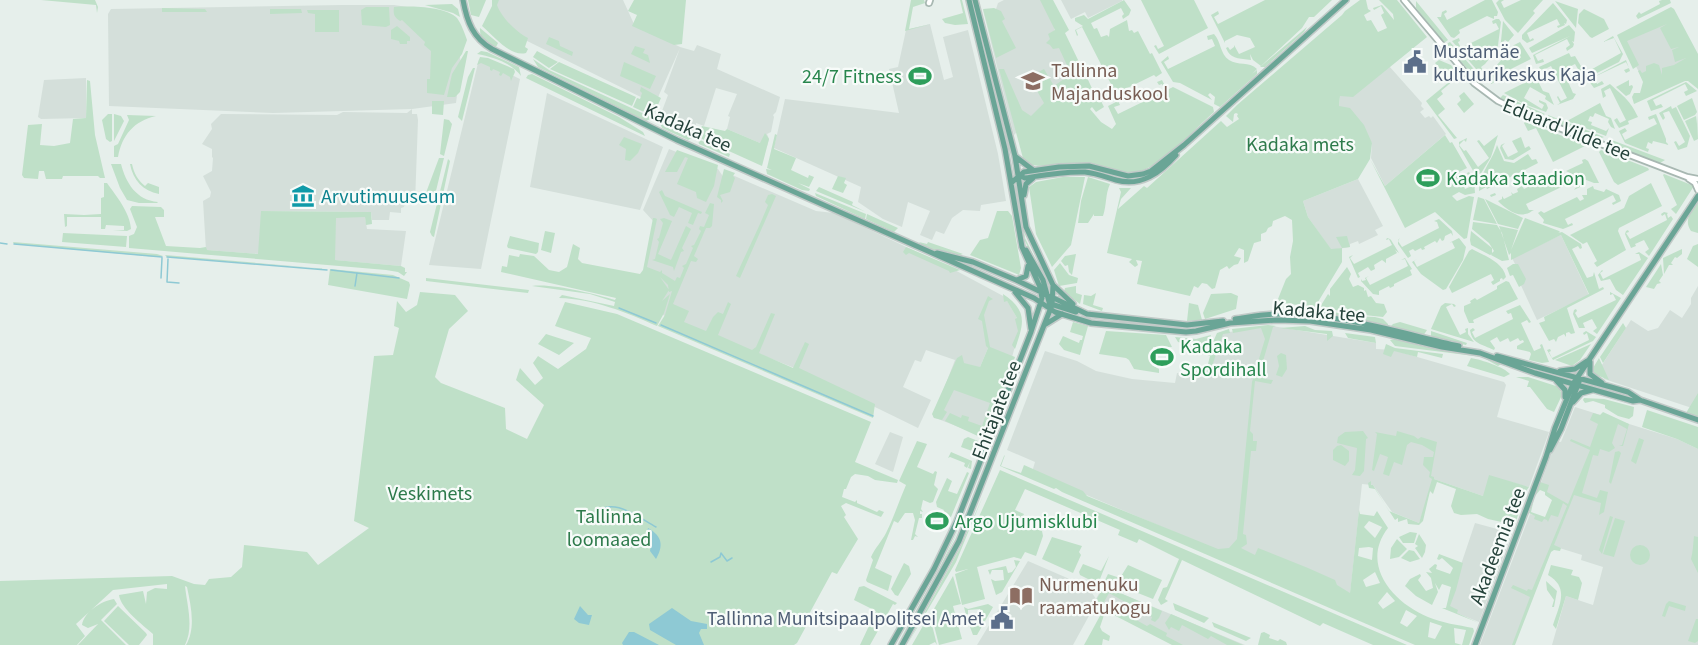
<svg xmlns="http://www.w3.org/2000/svg" width="1698" height="645" font-family="'Source Sans 3',sans-serif">
<style>
.built{fill:#d4dfda}
.green{fill:#bfe0c8;fill-rule:evenodd}
.water{fill:#8ec9d4}
.lines{fill:none;stroke-linecap:round;stroke-linejoin:round}
.stream{stroke:#8ec9d4;stroke-width:1.5}
.minor-casing{stroke:#a8b8b2;stroke-width:8}
.major-casing{stroke:#c2cac8;stroke-width:8}
.minor{stroke:#fff;stroke-width:4.5}
.major{stroke:#6aa596;stroke-width:5}
.labels{text-anchor:middle;stroke-width:4.5;stroke-linejoin:round;paint-order:stroke}
.service-label{font-size:20px;fill:#4e5e75;stroke:#f7fbf9;text-anchor:start}
.education-label{font-size:20px;fill:#785e54;stroke:#f7fbf9;text-anchor:start}
.leisure-label{font-size:20px;fill:#27864d;stroke:#f7fbf9;text-anchor:start}
.street-label{font-size:20px;fill:#24423a;stroke:#f7fbf9}
.park-label{font-size:20px;fill:#2d7a4b;stroke:#f7fbf9}
.culture-label{font-size:20px;fill:#0d838f;stroke:#f7fbf9;text-anchor:start}
</style>
<rect width="100%" height="100%" fill="#e6efeb"/>
<path class="built" d="M494 0H623L634 24 680 47 694 51 697 45 721 54 717 69 780 97 776 112 773 115 774 117 771 132 767 134 769 139 767 146 727 129 730 117 728 116 737 94 716 88 704 126 696 123 695 136 659 119 668 95 664 92 680 48 655 104 521 38 495 9Z
M1004 0H1052L1055 34 1074 72 1014 135 983 10 996 9 998 3Z
M1061 0H1122V1L1088 18 1085 12 1071 19Z
M342 5H394L414 8 448 27 459 50 461 64 456 103 412 109V114H417L418 120 415 203H405L404 207 401 208V213L390 212 389 220H372L371 212 262 211 259 254 206 250 203 201 210 197 211 192 203 176 212 171 213 158 212 157V149L202 144 212 129 211 124 221 114 337 115 343 112 407 113 412 109 273 113 109 106 108 14 111 9Z
M1671 15 1698 68 1645 84 1621 37Z
M930 24 944 80 953 77 943 37 968 30 998 154 1006 201 981 205 980 211 963 210 952 218 944 234 936 231 932 240 920 235 930 211 908 202 902 227 883 219 858 202 861 187 774 148 785 99 899 113 889 69 898 67 906 30Z
M479 59 520 79 481 269 429 265Z
M1389 66 1422 103 1421 106 1424 109 1420 112 1425 118 1429 116 1431 118 1433 116 1446 134 1385 186 1371 158 1372 143 1339 106 1340 96H1353Z
M86 78V118L41 119 38 117 44 80Z
M547 93 663 147 640 210 530 187Z
M669 149 718 169 724 178 730 174 816 211 834 213 951 268 1005 297 1021 325 1012 357 988 348 980 367 1004 379 982 436 933 417 955 360 926 350 921 362 915 360 903 387 931 400 918 428 797 369 665 316 638 302 654 222 643 210Z
M1358 179 1383 226 1375 230 1378 235 1359 244 1358 241 1350 244V247L1331 250 1308 217 1303 201Z
M335 217H365L367 229 406 231 401 266 334 260Z
M1561 235 1589 295 1537 320 1512 266 1515 264 1512 258Z
M1698 286V410L1604 379 1600 368 1631 320 1648 331 1658 328 1670 310 1682 318 1691 304V298Z
M1272 326 1376 343V349L1393 350 1504 382 1506 385 1497 417 1549 432 1529 487 1511 482 1483 496 1434 479 1419 523 1392 512 1373 485 1362 484 1350 594 1340 602 1032 472 1035 462 1007 450 1045 351 1077 361 1096 371 1132 379 1175 383 1177 373 1208 378 1222 333Z
M1575 407 1677 439 1698 449V645H1552L1566 596 1593 605 1603 567 1581 560 1582 555 1553 546 1514 645H1480L1530 514 1547 519 1555 498 1539 488 1556 441 1561 442Z
M890 432 903 437 893 472 875 464Z
M1475 523 1512 533 1479 622 1446 609Z
M1028 561 1088 587 1096 599 1103 586 1245 645H1173L1096 603 1073 645H977Z"/>
<path class="green" d="M41 0H95L98 7 97 13 96 5Z
M468 0H486L479 17 471 15Z
M492 0H499L497 5C501 17 517 33 528 38L525 47 528 49 526 53C510 57 494 36 482 26L492 6Z
M634 0H686L682 44 674 45 632 26 637 15 628 11Z
M911 0H924L925 3 913 7 909 29 931 24 905 31Z
M960 0H962L968 24 955 25 945 23 942 19 963 13Z
M1040 0H1053L1069 30 1065 33 1080 64 1084 63 1087 68 1084 71 1095 95 1093 96 1097 102 1101 101 1104 107 1096 112 1092 107 1090 109 1101 122 1112 129 1116 124 1108 106 1118 101 1120 105 1114 107 1118 114 1165 91 1162 84 1159 85 1157 82 1162 80 1167 90 1173 87 1213 107 1214 112C1194 129 1155 175 1129 173 1112 173 1097 163 1079 163 1062 163 1039 170 1024 162L999 69H1004L1022 110 1031 116 1044 103 1029 77 1044 69 1054 86 1071 74 1059 48 1053 49 1050 45 1046 43 1050 39 1048 34 1055 30Z
M1124 0 1131 10 1129 15 1123 19 1122 16 1124 14 1121 8 1091 23 1094 29 1097 28 1101 37 1107 35 1109 37 1110 29 1127 20 1129 31 1132 30 1134 33 1138 31 1150 54 1152 53 1162 73 1156 77 1154 75 1111 96 1112 99H1110L1104 90H1105L1108 94 1114 90 1082 27 1076 30 1078 35 1077 36 1075 30 1083 26 1075 21V18L1084 15 1088 19Z
M1141 0H1194L1208 28 1159 54 1154 46 1156 45 1158 49 1164 46Z
M1265 0H1332L1314 17H1309L1302 28 1261 66 1253 60 1250 54 1251 60C1240 58 1231 60 1226 48L1228 47 1230 50 1234 47V45L1239 54 1255 47 1250 38 1237 35 1225 41V43L1211 15 1218 11 1219 14 1214 17 1218 24Z
M1360 0H1366L1368 9 1371 11 1364 15 1367 21 1371 20 1378 32 1387 28 1381 15 1384 13 1381 6 1374 10 1373 8 1382 5 1394 20 1393 14 1379 0H1397L1427 37 1353 97 1340 96 1339 106 1350 108 1364 125 1372 143 1370 159 1385 186 1445 135 1450 143 1452 142 1467 168 1459 172 1465 189 1472 186 1467 173 1469 172 1474 180 1475 193 1465 195 1459 192 1452 196 1457 201 1469 196 1474 197 1467 238 1464 239 1435 212 1405 228 1370 159 1358 179 1303 201 1308 217 1331 249 1342 248 1336 237 1347 236 1350 247 1342 248V262L1315 307 1281 303 1278 299 1286 279 1291 274 1290 257 1293 241 1292 220 1285 216 1273 221 1272 226 1268 228 1266 232 1261 234V241L1254 243 1248 261 1244 263V250L1239 248 1234 256 1241 258 1238 264 1234 265 1229 269 1227 266 1220 270 1215 288 1212 289 1207 284 1202 283 1198 288 1194 286 1190 296 1137 284 1142 261 1136 260 1138 265 1135 267 1129 262 1132 259 1107 253 1121 192 1119 188H1131L1121 199 1118 209 1144 186 1147 188 1221 121 1227 127 1239 119 1237 116 1238 114 1236 113 1234 114 1233 122 1226 116 1237 105 1342 15 1345 11Z
M1485 0H1492L1498 12 1497 16H1494V19L1487 16 1459 30 1460 33 1454 38 1451 37 1437 17H1441L1442 12 1446 10 1447 12 1444 14 1447 20Z
M1499 0H1504L1501 2 1504 8 1521 0H1543L1533 11 1535 13 1518 33 1505 20 1496 3Z
M1662 0H1670L1671 3 1638 19 1636 16 1639 12 1641 14 1660 4 1659 1Z
M1416 1 1448 40 1444 43 1416 8Z
M1555 1 1578 9 1576 28Z
M1553 3 1567 20 1566 24 1564 23 1565 25 1558 28 1557 26 1560 25 1557 19 1527 33 1530 40 1533 38 1534 40 1527 43 1522 39V35Z
M452 4 458 9 460 17 453 13 425 5Z
M366 7H389L390 25 386 27 362 25 361 10Z
M394 7C410 6 445 6 457 18 461 23 465 34 467 40L462 54 452 68 444 95 427 93V79H430L431 51 424 45 425 42 402 20 400 21C394 17 393 14 394 7Z
M1671 7 1674 9 1698 54V89L1688 81H1685L1634 104 1632 97 1634 93H1640L1643 82 1638 71 1640 70 1642 73 1646 71V66L1654 63 1659 65 1662 75V68L1674 65 1686 58 1675 62 1672 50 1679 47 1671 49 1660 28 1667 24 1627 41 1639 65 1633 69 1617 35Z
M162 8 205 9 207 12H162Z
M994 8 1001 11 1005 19 1002 21 1016 48 996 58 983 9Z
M270 9H301L302 13 270 14Z
M1584 9 1604 19 1609 29 1592 38 1590 37 1578 23 1579 14Z
M307 10H339V32H315V14L308 13Z
M1496 19H1499L1501 22 1497 53H1494L1485 64 1481 67 1484 72 1482 76 1452 41 1459 38 1460 41 1458 42 1461 48 1499 29 1496 23 1493 24 1492 21Z
M1503 21 1514 35 1508 42 1505 40 1501 44 1504 47 1500 51Z
M1569 25 1575 32 1574 42 1572 41 1574 44 1573 47 1567 51 1566 48 1570 45 1567 39 1535 55 1538 61 1543 59 1544 62 1536 64 1533 55 1570 36 1532 53 1529 48Z
M397 26 410 37V41H407V44H400L399 41 391 39V30Z
M1307 27 1304 32 1265 67H1260Z
M480 28 498 43 496 47C488 44 479 39 480 28Z
M1214 34C1221 41 1220 54 1229 60 1238 66 1249 61 1257 69L1252 74 1257 70V74L1220 107 1214 104 1215 97 1210 93 1208 95 1212 100 1180 83 1173 82 1161 62 1168 56 1169 59 1164 62 1168 69 1215 46 1212 39 1208 40 1207 36Z
M1613 36 1623 54 1619 62 1587 78 1585 75 1582 76 1575 64 1563 70 1573 93 1576 94 1573 99 1557 105 1560 103 1557 97 1558 96 1561 101 1567 98 1551 66 1545 69 1547 74 1543 76 1539 67 1569 53 1571 57 1575 56 1585 73 1621 53 1614 38 1603 42Z
M549 37 559 41 560 46 573 52 572 56 546 44Z
M1450 42 1479 75 1476 79 1446 44Z
M1520 42 1531 59 1493 78 1495 82 1491 84 1490 73 1514 45Z
M635 46 645 49 643 53 648 55 650 63 631 54Z
M466 51H468L460 92 455 97H447L452 74Z
M481 51 487 52 519 67 521 76C512 63 493 57 477 54Z
M537 51 558 62 549 68 533 57Z
M480 57 488 58 514 69 515 72 511 81 510 77 503 73 501 76 499 75 500 72 493 69 492 71 490 70V67L481 63 477 65Z
M533 59 549 70 653 118 646 121 538 67Z
M1439 60 1451 65 1454 69 1448 81 1445 79 1447 77 1435 63Z
M1626 60 1630 71 1626 73 1624 70 1629 68 1626 62 1594 77 1597 84 1602 81 1604 84 1594 88 1588 80Z
M559 62 636 97 632 106 550 69Z
M624 62 656 76 650 89 620 76Z
M473 68H475L462 121 458 117 468 77Z
M532 74 619 117 643 132 645 136 526 78 528 75Z
M1455 77 1460 80 1457 82 1454 80 1441 91 1443 94 1437 99 1445 109 1438 115 1457 138 1454 139 1426 101Z
M1536 77 1543 91 1549 93 1554 105 1545 99 1546 96 1530 87 1524 98 1542 109 1544 105 1539 102V100L1546 103 1548 108 1546 112 1524 104 1504 93Z
M87 80 90 81 95 135 105 178H100L98 176H63L62 179H46L44 171H39L38 179 24 178 22 175 28 125 42 124 40 145 54 146 70 143 73 119 86 118Z
M1629 80V86L1632 85 1633 87 1630 94 1626 96 1616 87Z
M1686 82 1697 91 1686 96 1684 92 1688 90 1685 84 1653 100 1656 106 1661 104 1663 107 1651 111 1647 101Z
M1610 84C1624 97 1630 100 1638 117L1628 121 1629 124 1619 128 1614 120 1617 118 1620 123 1626 120 1610 88 1604 91 1606 96 1603 98 1601 89Z
M641 87 661 98 653 116 633 107 637 98 640 99 642 93 640 91Z
M1464 92 1474 104 1464 113 1457 104 1461 100 1459 96Z
M1503 95 1545 114 1539 117 1500 98Z
M1692 98 1697 112 1695 115 1684 120 1677 106Z
M432 101H444L443 115 432 114Z
M1600 103 1606 116 1611 118 1615 129 1611 127 1608 122 1609 119 1595 113 1593 117 1590 116 1588 121 1592 122 1591 125 1606 131 1609 128 1606 136 1567 121Z
M1671 106 1672 109 1676 107 1690 136 1687 147 1678 150 1674 142 1676 141 1679 146 1685 142 1669 111 1663 113 1665 118 1663 120 1659 113Z
M108 114H112V141L110 142 106 139 102 120Z
M114 114 121 116 124 121 114 141Z
M1656 114 1666 139V142L1669 145 1653 141 1652 144 1648 142 1646 148 1649 149 1648 152 1625 143 1619 131 1625 128 1627 131 1622 134 1625 140 1657 124 1654 118 1649 120 1648 117Z
M127 115 156 116C134 121 122 135 118 157H114V146L118 144 129 120Z
M1548 115 1604 137 1599 139 1552 122 1549 119Z
M1697 115 1698 139 1694 141 1685 121 1696 116V124Z
M444 119 449 120 452 124 444 156 440 154Z
M659 120 694 137 688 140 662 128Z
M1525 122 1584 144 1585 146 1553 162 1536 128 1528 131 1524 123Z
M702 126 725 131 727 129 760 143 765 133 769 139 762 166 700 138 699 131Z
M775 134 777 135 774 149 796 158 791 170 808 178 809 175 814 177 809 187 798 183 810 189 809 191 802 190 767 174 766 169 772 170 767 168Z
M1498 135 1491 157 1480 175 1476 176 1459 146V142L1467 138 1466 142 1464 140 1459 145 1464 151 1466 150 1478 167 1489 158 1477 141 1479 140 1484 146Z
M624 137 642 144 638 153 630 161 625 160 626 149 619 145Z
M1521 137 1525 148 1529 146 1531 149 1513 160 1505 159 1500 148 1501 145 1505 143 1502 146 1508 157 1518 152 1512 141Z
M698 139 730 154 729 157 699 144Z
M1609 139 1665 160 1660 163 1612 145Z
M1497 145 1504 161 1514 163 1528 154 1532 160 1536 159 1538 163 1487 189 1490 195 1495 193 1496 195 1491 197 1486 187 1479 191C1479 174 1492 161 1497 145Z
M677 150 718 165 714 186 706 202 697 198 696 192 677 184 688 158 685 157 677 172H665Z
M1601 150 1648 168 1649 170 1618 185 1614 182 1599 152Z
M439 158H444L434 199 430 203H424L427 190Z
M448 159 450 161 434 237 432 236 430 232Z
M1585 159 1588 161 1599 183H1594L1576 176 1578 174 1575 173 1576 176 1566 171 1583 163 1582 160Z
M111 164H121C126 183 136 200 158 202L157 203H139L127 200 120 188Z
M130 164H132C134 174 138 180 145 186L148 183 159 187V194C143 191 133 180 130 164Z
M724 169 735 173 733 176 735 178 730 192 720 195 723 201 721 203V200L717 197Z
M1555 172 1576 178 1580 184V187L1574 190 1577 186 1574 181 1526 204 1529 210H1534C1531 211 1529 214 1525 214 1517 217 1503 207 1498 201L1502 199V196L1504 199 1512 195 1511 192 1513 194 1518 192 1517 189 1522 186 1524 189 1546 178V175L1552 178 1554 175 1552 173Z
M1664 174 1694 186 1676 214 1671 209 1677 205 1663 175Z
M838 176 846 178 844 183 847 185 843 193 832 189Z
M1063 177H1085L1071 245 1052 267 1036 234 1029 187 1036 182Z
M1088 177 1110 184C1105 195 1107 204 1103 216H1094V214L1088 223H1078L1081 201Z
M104 183H107C116 196 130 212 131 229L127 231 113 230H124V226L106 225 105 229H108H101V217H67V226L65 227 64 214 84 215 101 214V198L104 197Z
M1651 183 1662 206 1619 228 1618 231 1626 250 1597 267 1594 263 1597 261 1587 242 1583 244 1570 235 1624 208 1629 196Z
M1014 186H1018L1025 238 1048 285 1047 286 1025 241Z
M1593 186 1594 189 1604 192 1606 189 1619 195 1621 201 1613 205 1612 203 1616 201 1613 195 1565 219 1568 225 1572 223 1573 225 1563 229 1543 223 1544 220 1538 213 1541 211 1544 213 1577 197 1580 201 1584 199 1582 195H1587V189Z
M819 187 853 202 852 205 866 212 816 191Z
M662 190 665 196 702 212 701 214 698 213 693 225 688 223 692 213 679 207 674 217 670 215 659 192Z
M815 193 866 214 865 219 816 196Z
M772 194 776 196 740 278 736 276C747 251 758 230 768 205L765 202 768 195Z
M1478 197 1484 199 1497 224 1473 220Z
M1485 199 1523 218 1518 229 1498 224Z
M1698 202V233L1691 231C1683 220 1692 211 1698 202Z
M710 203 714 204 712 226 710 228H706L694 256 698 259 696 262 691 261 673 304 689 311 684 322 706 331 713 317 718 312 723 314 728 302 731 304 718 335 752 350 756 347 771 313 775 314 759 353 793 368 805 342 809 344 799 368 875 404 873 418 658 326 665 315 672 291 669 292 668 285 660 277 669 290 662 301 670 294 664 313 657 326C625 312 594 299 559 298L562 295 614 306 615 302 590 294 532 286C552 283 595 294 615 300L616 298 501 272 502 266 507 267 509 255 519 257 520 254 534 256 549 270 559 272 567 267 573 244 580 248 578 259 582 263 640 274 643 270 653 218H655L657 219 647 267 660 272 662 270V273L675 281 677 277 680 278 684 268 682 266 686 264 693 248 691 246 694 245 701 231 699 229 700 226 704 227 709 215 705 213Z
M132 206 161 207 164 210V217H155L166 246 200 248 206 247 207 250 258 254 261 211 371 212 372 224 366 225 365 217 336 218 335 260 401 266 405 268V272H407L404 276 398 272 386 270 129 248V236L134 234 137 227 130 209Z
M997 211H1008L1012 216 1021 268 1019 275 970 255 980 240 988 238Z
M1664 212 1668 213 1667 214 1668 218 1671 216 1673 219 1649 256 1645 252 1649 249 1644 240 1635 244 1636 246 1631 248 1625 234 1626 231 1628 230 1629 232 1626 233 1630 239 1667 220 1665 214 1662 216 1661 214Z
M867 214 898 228 894 232 866 219Z
M664 218 672 221 658 254 671 260 686 226 691 229 682 248 684 251 681 252 674 271 673 267 652 260 655 259 659 242 657 239 659 238 663 223 660 219Z
M1525 218 1559 231 1560 232 1558 233 1562 232 1581 244 1582 248 1580 249 1578 246 1572 249 1587 278 1593 276 1594 272 1599 289 1603 287 1604 289 1567 308 1575 333 1571 334 1569 332 1566 333V337L1564 334 1558 337 1556 342 1554 339 1549 341 1539 323 1545 321 1544 317 1589 294 1561 235 1511 260V253L1509 255 1499 226 1518 230 1511 250Z
M1439 219 1452 231 1453 236 1451 233 1445 236 1444 240 1442 241 1440 238 1437 243 1435 241 1424 247 1425 249 1422 250 1421 248 1415 251 1413 249 1409 251 1411 256 1408 258 1398 244V240L1400 238 1398 241 1402 247 1439 228 1437 222 1434 221Z
M1473 222 1497 225 1502 233 1509 260 1502 261 1491 255 1492 254 1490 255 1471 245 1470 240 1471 231 1492 248V253L1494 251 1489 243 1472 229Z
M545 231 555 233 551 253 541 250Z
M63 233 127 236 126 247 62 242Z
M510 236 539 243 538 252 536 254 508 248 507 246Z
M1387 238 1390 239 1391 240 1399 253 1395 250 1397 253 1386 259V263L1382 260 1374 265 1375 269 1371 271 1368 267 1358 273 1360 277 1358 278 1349 257 1353 255 1350 258 1354 264 1392 245 1389 239 1386 240Z
M1459 238 1466 247 1463 260 1446 289 1443 290 1421 274 1412 262 1417 259 1414 261 1417 267 1455 248 1452 242 1449 243Z
M13 242 157 254 163 256 157 257 14 244Z
M919 242 927 244 928 242 963 254 960 255C947 252 927 252 919 242Z
M1698 244V267L1687 259 1693 246Z
M906 247 960 270 950 273 949 271 909 253 906 255 903 252Z
M1472 249C1485 256 1503 262 1506 277L1503 280 1502 278 1500 279V281L1493 285 1491 282 1494 280 1491 274 1452 293 1449 287 1469 251Z
M1682 249V254L1677 258 1675 257 1671 263 1673 265H1669L1664 274 1663 258Z
M1639 252 1648 258 1623 295 1616 290 1610 279 1601 281 1598 275 1602 270 1603 271 1600 273 1603 279 1641 260 1639 254H1635Z
M1076 254 1072 275 1069 272 1068 265 1065 266 1061 261 1065 256Z
M165 255 328 269 167 257Z
M1405 258 1412 269 1410 270 1412 275 1394 284V286L1390 288 1389 286 1379 291V295L1373 294 1361 281V279L1362 281 1366 280 1365 278 1369 276 1366 278 1370 285 1408 266 1405 259 1401 260Z
M1060 263 1069 275 1078 278 1077 283 1059 286 1054 270Z
M1513 264H1518L1526 279 1524 284 1519 287 1513 275 1510 276 1507 268Z
M1661 264 1663 275 1659 281 1661 283 1657 284 1654 289 1646 287Z
M1347 267 1351 274 1349 279 1353 287 1358 285 1364 288V291L1366 290 1368 297 1371 296 1376 303 1384 304 1387 312 1383 317 1355 314 1320 307 1328 294 1330 296V289Z
M330 269 393 275 409 282 410 285 407 299 328 285Z
M426 278 529 290 528 293 426 281Z
M1506 281 1509 282 1518 299 1473 320 1474 323H1469L1464 311V306L1471 303 1470 301 1475 298 1477 300 1497 289V286Z
M1076 286V293L1082 295 1080 304 1064 292 1065 288Z
M420 292 455 295 468 311 449 329 435 377 441 383 505 408 506 429 527 439 544 405 516 380 520 368 535 385 543 378 533 363 538 356 558 369 586 349 591 338 555 326 565 302 617 314 871 422 855 462 898 480 897 483 875 480 868 476 855 474 851 477 846 489H844L842 497 855 502 857 500V503L877 512 879 510 884 512 881 517 846 503 841 506 846 515 844 517 858 539 837 574 832 572 808 616 810 619 797 643 794 645H186C196 628 191 606 187 587L185 586C187 605 194 627 185 645H153V634C142 624 121 609 119 595L143 591 146 604 147 592 155 588 167 589V584L113 590 76 624 85 636 77 645H0V581L172 576 194 584 205 585 209 579 231 577 242 567 244 545 307 552 318 565 369 528 354 521 374 356 393 355 399 328 394 326 397 301 406 312 417 305Z
M1610 292 1621 298 1597 334 1593 331 1597 328 1592 319 1583 323 1585 328H1579L1573 314 1574 310 1576 309 1577 311 1575 313 1578 318 1616 300 1613 294 1610 295Z
M1096 293 1093 305 1103 308 1102 311 1083 304 1084 295 1091 296Z
M1231 293 1238 296 1236 309 1205 319 1203 313 1211 294Z
M1003 294C1028 311 1024 323 1015 349L1012 345 1018 331 1015 319 1017 318 1007 301 1004 302Z
M988 296 993 299 989 301 984 315 990 347 1015 357 1009 375 1004 378 1008 381 985 435 980 437 945 421 950 413 961 418 962 415 969 417 968 421 982 426 990 403 954 390 944 410 947 412 942 420 934 418 932 414 957 358 962 355 964 363 980 367 988 348 986 346 982 321 978 319Z
M1189 303 1198 305 1202 320 1187 321Z
M1445 303 1454 304 1456 306 1454 307 1452 304 1446 307 1460 335 1466 332 1465 329 1468 328V334L1474 342 1431 329 1441 306Z
M1520 305 1531 322 1529 323 1527 320 1521 323 1534 351 1541 348 1540 345 1542 344 1549 362 1542 363 1529 360 1531 354 1530 352 1517 349V346L1524 342 1523 340 1520 341 1518 338 1510 342 1508 338 1500 342 1497 337 1490 341 1495 348 1494 350C1482 344 1472 344 1470 330L1473 328 1475 330 1472 332 1475 338 1513 319 1511 313 1508 314 1506 311Z
M1319 309 1352 316 1375 317 1383 319 1388 324V327L1318 314Z
M1073 322 1088 326 1080 355 1064 350 1059 344 1063 336 1079 343 1080 340H1082L1083 336 1070 332Z
M1400 322 1427 330 1423 336 1390 327 1393 324Z
M1623 323 1626 328 1603 363 1600 357Z
M1268 325 1276 326 1273 327 1261 368 1265 370 1264 373H1266L1265 379 1273 380 1271 384 1255 381 1250 431 1253 434V441H1257L1256 451H1251L1243 534 1246 535 1247 544 1241 548 1255 555 1258 548 1308 568 1335 580 1337 585 1350 593 1359 510 1360 514 1374 516 1377 511 1388 528C1360 564 1392 602 1428 617 1442 623 1458 625 1473 628L1474 631 1469 645H1415L1062 492 1056 488 1054 489 1000 466 1004 456 1005 455 1001 466 1021 473 1024 465 1083 491 1087 496 1218 549 1229 548 1237 539 1252 382 1265 339 1261 328 1233 333 1232 329ZM1369 521 1382 527 1375 538 1364 527ZM1369 547 1373 548 1372 560 1358 556 1359 548ZM1375 572 1380 583 1366 587 1363 580ZM1387 592 1395 601 1383 609 1378 603ZM1406 610 1417 616 1407 627 1400 623ZM1430 622 1442 626 1435 639 1428 637ZM1454 628 1466 630 1462 645 1455 643Z
M1305 326 1315 330 1332 331 1333 336 1327 341V334L1280 328Z
M1229 329 1230 333 1223 334 1209 375 1185 372V369L1206 372 1210 356 1208 355 1210 350 1215 352 1216 349 1214 347 1215 343 1213 342 1217 333Z
M1106 331 1166 335 1172 347H1153L1152 365 1159 369V373L1134 369 1129 360 1126 358 1099 354Z
M1431 331 1467 343 1466 345 1433 338 1431 336Z
M1586 331 1596 337 1593 341 1553 360 1547 350 1550 349 1551 351 1549 352 1552 358 1589 340 1587 333 1584 335 1583 333Z
M1345 333 1375 337 1376 343 1348 338Z
M546 334 574 343 559 355 538 344Z
M1211 335C1209 342 1207 347 1198 346V342L1193 341V345L1190 344V342L1187 344 1178 342 1175 337 1196 339Z
M1395 339 1426 347 1475 353 1503 363 1498 366 1482 357 1395 346 1390 340Z
M1386 344 1395 348 1443 354 1442 358 1418 352 1417 357 1394 351 1391 357 1383 354Z
M1591 344 1580 360 1572 366 1555 360Z
M1281 353 1286 355 1287 369 1282 377 1276 375 1279 366 1277 356Z
M1471 358C1482 360 1504 367 1510 374L1504 377 1467 366Z
M1599 358 1609 380 1594 374 1593 368Z
M1516 377H1528L1559 387 1562 395 1554 412 1547 409 1530 387H1527L1529 381Z
M1698 393V418L1686 413Z
M1584 398 1604 399 1634 407 1633 416 1629 419 1618 416 1605 408V405L1593 401 1585 403 1583 400Z
M1647 410 1698 427V449L1677 439 1642 427Z
M1603 412 1629 424 1623 446H1619L1622 445 1627 429 1618 424 1612 443 1615 448 1609 452 1600 449 1598 456 1593 455 1582 493 1597 498 1600 490 1608 492 1604 512 1599 515 1601 503 1574 495 1554 545 1561 548 1560 551 1554 550 1551 552 1515 645H1512L1530 597 1511 588 1513 585 1527 591 1528 589 1532 590 1567 506 1563 503 1558 517 1551 515 1548 522 1547 520 1544 519 1542 522 1534 519 1535 516 1529 513 1534 499 1531 512 1545 517 1552 500 1545 495V492L1540 490 1535 496 1540 482 1549 485 1547 492 1568 504 1590 450 1570 441 1571 439 1590 447 1598 424 1590 420 1593 413 1600 415Z
M1363 431 1368 438 1366 439 1364 471 1360 476 1352 475 1355 470 1357 448 1337 443 1338 437 1345 432Z
M1397 431 1414 436 1418 439 1421 437 1437 442 1431 476 1434 477V479L1483 496 1489 475 1529 487 1524 494 1516 496 1517 499 1523 498 1515 525 1488 519 1477 514 1461 515 1454 513 1451 506 1456 489 1437 482 1433 494 1430 491 1423 521 1419 525 1408 524 1407 519 1398 522V518L1395 520 1375 489 1369 488 1368 483 1371 481V485H1373L1389 511 1419 523 1432 479 1429 477 1430 472 1423 465 1424 457H1433L1434 452 1422 445 1411 442 1407 445 1402 465 1394 462 1389 476 1383 474 1388 457 1380 454 1374 471 1372 470 1377 434 1375 432 1396 436Z
M968 437 978 441 980 445 978 450 975 452 961 447 964 439Z
M1639 438 1644 440 1636 464 1631 461Z
M917 441 927 444 917 467 933 474 935 471 937 472 934 485 938 489 933 502 930 503 923 500 921 509 923 512 920 511V514H922V518H919L915 534 918 537 915 536 913 540H911L915 520 913 513H905L898 523 894 521 875 568 892 576 888 591 867 582 866 580 873 560 871 557C875 548 882 541 886 533 894 517 899 501 906 485L899 481Z
M1341 445 1349 451V461L1345 466 1333 460V450L1337 446Z
M1619 451 1621 453 1611 484 1609 482 1615 452Z
M951 452 972 461 971 469 968 468 970 462 967 468 964 466 965 463 950 457 948 458Z
M1000 470 1407 645H1373L1323 623 1320 626 1182 560 1165 599 1168 601 1161 605 1158 600 1163 588 1167 587 1179 559 1139 539 1137 543 1118 535 1120 530 1025 489 1015 510 1024 514 1020 523 1042 531 1043 536 1036 556 1025 552 1021 559 1014 557 977 567 985 599 962 605 955 574 968 569 956 572 955 570Z
M967 472 969 473 951 517 943 513 944 510 937 507 936 502 947 478 952 481 948 491 957 494Z
M983 496 956 562 907 645 961 546Z
M1610 516 1613 517 1602 554 1599 550Z
M1615 518 1625 521 1614 557 1603 554Z
M960 526 940 570 897 645 939 569Z
M1410 532 1417 533 1414 543H1403L1399 537Z
M1419 534 1426 545 1425 552 1422 558 1415 548 1418 546 1415 544Z
M1694 536 1698 537V573L1691 559C1693 552 1693 544 1694 536Z
M1052 537 1082 546 1079 552 1081 555 1073 573 1042 559Z
M1397 539 1407 549 1399 557 1390 559 1391 548Z
M1630 555a10 10 0 1 1 20 0a10 10 0 1 1-20 0Z
M1409 550 1414 551 1420 559 1410 562 1401 558Z
M1439 554 1463 563 1456 590 1450 606 1458 610 1457 613 1479 623 1442 608H1446L1451 587 1442 584 1439 590 1435 583 1438 592 1432 605 1416 596 1405 586 1410 579 1420 574 1421 576 1418 580 1426 591 1433 588 1431 578 1426 572 1432 573 1429 569 1435 564 1437 565 1436 569 1450 574 1453 568 1442 558 1439 560 1437 559Z
M1109 556 1100 579 1092 581 1080 575 1079 572 1083 564 1101 571Z
M1014 560 1020 561 1002 592 996 595 991 579 995 581 1004 580 1003 570H992L990 575 988 570 1006 566 1008 573 1012 572 1016 567Z
M904 563 909 566 911 574 898 596 895 595 891 589Z
M1128 565 1162 580 1153 599 1105 580 1108 574 1120 578Z
M1551 565 1573 570 1571 575 1579 577 1582 583 1578 600 1566 596 1556 629 1553 625C1559 605 1570 588 1548 575Z
M953 576 961 604 953 606 962 639 939 645 931 614Z
M1546 581 1557 591 1554 607H1552L1554 600 1547 590Z
M864 586 897 603 895 605 893 604 870 645H860L876 611 854 600 859 587Z
M1104 586 1162 611 1159 618 1155 622 1151 620 1152 617 1109 593 1104 602 1147 626 1150 624 1165 632 1167 633 1166 636 1183 645H1172L1108 612 1100 606 1099 610 1093 606Z
M114 599 117 604 101 620 126 645H78L98 624 88 628 82 625C84 612 101 601 114 599Z
M1669 601 1686 606 1685 611 1669 606 1665 617 1662 616 1666 604Z
M1173 603 1209 618 1204 623 1175 610Z
M988 604 993 607 977 635H973L967 619 972 621 980 620V609L968 610V614L966 615 964 607 968 609Z
M118 606 146 633 147 635 139 645H129L104 621Z
M1092 608 1104 615 1100 627 1102 631 1110 636 1109 641 1103 639 1102 645H1084L1101 614 1094 611 1093 613 1090 612Z
M1171 614 1243 645H1227L1211 636 1208 639 1182 625 1179 631 1171 627 1169 630 1165 623Z
M928 617H930L937 645 935 642 929 645H912Z
M1696 619H1698V641L1695 643 1688 641Z
M1212 622 1251 638 1246 641 1214 627Z
M1264 632 1270 635 1269 638 1278 641 1280 639 1286 642 1287 645H1258L1261 633Z"/>
<path class="water" d="M648 528C662 536 664 545 656 559L650 551 652 539 647 532Z
M580 606 588 615H592L589 625 579 623 574 619Z
M672 608 691 621 707 624V629H701L699 633 704 645H676L650 630 649 624Z
M629 632H634L659 645H623L622 643Z"/>
<g class="lines">
<path class="stream" d="M0 243 7 244
M14 244 162 257
M167 257 327 270
M168 259 167 282 179 283
M331 270 399 278
M161 278 162 258
M355 286 357 273
M619 308 656 323
M661 325 873 416
M594 515C611 494 639 518 656 527
M711 562 720 557 721 553 727 561 732 558"/>
<g class="minor-casing">
<path id="minor" d="M1404 0 1474 83 1498 101 1533 118 1687 177 1698 179
M929 3 930 0
M1689 179 1695 183 1698 190"/>
</g>
<g class="major-casing">
<path id="major" d="M463 0C467 22 473 38 492 49L677 140 1034 298 1055 312 1091 323 1186 332 1196 331 1230 323 1277 320 1310 321 1344 326 1371 330 1442 347 1480 353 1535 373 1633 401 1640 400
M1016 157 1033 170
M1018 175 1025 178C1044 175 1065 171 1085 172 1096 173 1106 177 1116 180 1141 187 1160 173 1176 155
M1011 183 1024 172 1059 167 1089 166 1128 176 1143 174 1151 171 1184 145 1346 0
M1024 195 1026 184 1033 178
M1026 250 1043 280 1051 309
M937 253 973 262 1016 280 1087 314 1187 325 1223 321
M1017 280 1026 276 1028 266
M1053 285 1073 304
M1015 292 1028 308 1031 329
M1051 304 1076 312
M1235 319C1249 317 1263 314 1277 314 1339 313 1400 333 1459 346
M1046 324 1062 314
M1497 356 1611 387 1628 392 1640 400 1698 420
M1590 362V374L1602 383
M1560 371 1575 369 1587 361
M1556 380 1565 390V397
M1573 402 1581 393 1592 390
M1550 450 1561 429 1579 382
M891 645 934 569 957 521 1031 332 1042 298 1040 287 1022 247 1005 149 969 0
M902 645 959 541 1052 305 1053 285 1026 227 1015 156 975 0
M1475 645 1546 457 1555 428 1573 384 1698 196"/>
</g>
<use href="#minor" class="minor"/>
<use href="#major" class="major"/>
</g>
<defs>
<g id="civic-bare" transform="scale(1.8)"><path d="M-.6-6.5H3V-4.5H.6V-3L4-1V1h2V6H-6V1h2V-1L-.6-3ZM-1.2 2.5V6h2.4V2.5Z" fill="#5c6f8a" stroke="#f7fbf9" stroke-width="2.5" paint-order="stroke"/></g>
<g id="stadium-bare" transform="scale(1.8)"><path d="M0-5a6.5 5 0 1 0 0 10a6.5 5 0 1 0 0-10ZM-3.5-1.8h7v3.6h-7Z" fill="#2e9e5b" stroke="#f7fbf9" stroke-width="2.5" paint-order="stroke"/></g>
<g id="university-bare" transform="scale(1.8)"><path d="M0-5L7-2L0 1L-7-2ZM-4 1L0 2.5L4 1V4Q0 6-4 4Z" fill="#8d6e63" stroke="#f7fbf9" stroke-width="2.5" paint-order="stroke"/></g>
<g id="museum-bare" transform="scale(1.8)"><path d="M0-6L6-3V-2H-6V-3ZM-5-1h2V3h-2ZM-1-1h2V3h-2ZM3-1h2V3H3ZM-6 4H6V6H-6Z" fill="#0f9aa8" stroke="#f7fbf9" stroke-width="2.5" paint-order="stroke"/></g>
<g id="library-bare" transform="scale(1.8)"><path d="M-6-4Q-3-5.5-.7-3.5V5Q-3 3-6 4ZM6-4Q3-5.5 .7-3.5V5Q3 3 6 4Z" fill="#8d6e63" stroke="#f7fbf9" stroke-width="2.5" paint-order="stroke"/></g>
</defs>
<g fill-rule="evenodd">
<use href="#civic-bare" x="1415" y="62"/>
<use href="#stadium-bare" x="920" y="76"/>
<use href="#university-bare" x="1033" y="81"/>
<use href="#stadium-bare" x="1428" y="178"/>
<use href="#museum-bare" x="303" y="196"/>
<use href="#stadium-bare" x="1162" y="357"/>
<use href="#stadium-bare" x="937" y="521"/>
<use href="#library-bare" x="1021" y="596"/>
<use href="#civic-bare" x="1002" y="618"/>
</g>
<g class="labels">
<g class="service-label">
<text x="1433" y="58">Mustamäe<tspan x="1433" dy="23">kultuurikeskus Kaja</tspan></text>
<text x="984" y="625" text-anchor="end">Tallinna Munitsipaalpolitsei Amet</text>
</g>
<g class="education-label">
<text x="1051" y="77">Tallinna<tspan x="1051" dy="23">Majanduskool</tspan></text>
<text x="1039" y="591">Nurmenuku<tspan x="1039" dy="23">raamatukogu</tspan></text>
</g>
<g class="leisure-label">
<text x="902" y="83" text-anchor="end">24/7 Fitness</text>
<text x="1446" y="185">Kadaka staadion</text>
<text x="1180" y="353">Kadaka<tspan x="1180" dy="23">Spordihall</tspan></text>
<text x="955" y="528">Argo Ujumisklubi</text>
</g>
<g class="street-label">
<text transform="translate(688 127) rotate(24)" y="7">Kadaka tee</text>
<text transform="translate(1567 129) rotate(22)" y="7">Eduard Vilde tee</text>
<text transform="translate(1319 311) rotate(5)" y="7">Kadaka tee</text>
<text transform="translate(996 410) rotate(-69)" y="7">Ehitajate tee</text>
<text transform="translate(1497 546) rotate(-69)" y="7">Akadeemia tee</text>
</g>
<g class="park-label">
<text x="1300" y="151">Kadaka mets</text>
<text x="430" y="500">Veskimets</text>
<text x="609" y="523">Tallinna<tspan x="609" dy="23">loomaaed</tspan></text>
</g>
<g class="culture-label">
<text x="321" y="203">Arvutimuuseum</text>
</g>
</g>
</svg>
